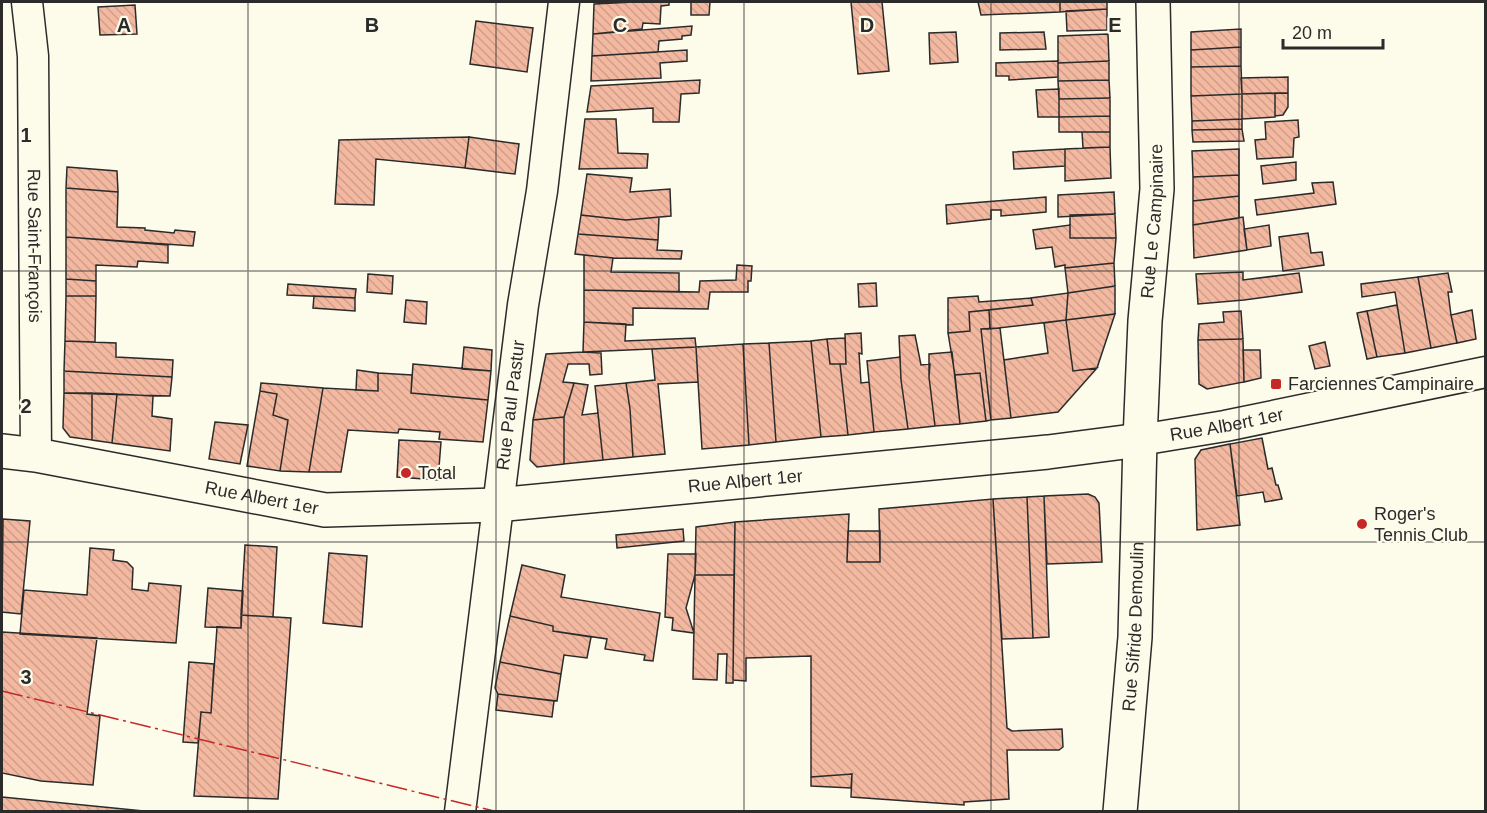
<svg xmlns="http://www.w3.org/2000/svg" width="1487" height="813" font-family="Helvetica,sans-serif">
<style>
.building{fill:url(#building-back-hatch);stroke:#2b2b2b;stroke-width:1.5}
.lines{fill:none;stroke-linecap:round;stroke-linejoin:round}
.street-casing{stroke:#2b2b2b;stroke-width:33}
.secondary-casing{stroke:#2b2b2b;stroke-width:36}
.street{stroke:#fdfbea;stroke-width:30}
.secondary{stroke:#fdfbea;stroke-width:33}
.power{stroke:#c62828;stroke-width:1.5;stroke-dasharray:21 4.5 3 4.5;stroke-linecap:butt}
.grid{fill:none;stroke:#2b2b2b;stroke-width:1.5;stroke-opacity:0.55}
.poi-dot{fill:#c62828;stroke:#fdfbea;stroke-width:2}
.labels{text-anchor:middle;stroke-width:4.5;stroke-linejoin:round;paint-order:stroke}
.street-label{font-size:18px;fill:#2b2b2b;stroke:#fdfbea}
.poi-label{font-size:18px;fill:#2b2b2b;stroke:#fdfbea;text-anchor:start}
.grid-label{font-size:20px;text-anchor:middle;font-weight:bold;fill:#2b2b2b;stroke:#fdfbea;stroke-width:4.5;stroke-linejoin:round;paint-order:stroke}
</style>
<defs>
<pattern id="building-back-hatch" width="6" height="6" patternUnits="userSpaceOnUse" patternTransform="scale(1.5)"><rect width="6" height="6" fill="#f2b8a0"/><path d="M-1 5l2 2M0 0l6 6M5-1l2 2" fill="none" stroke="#d09e8a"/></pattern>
</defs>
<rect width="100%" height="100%" fill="#fdfbea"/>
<path class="building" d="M634 2H669V5L661 6 660 24 643 23 642 29 593 34 594 4Z
M691 2H710L709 15H691Z
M851 2H882L889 71 858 74Z
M978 2H1060V12L981 15Z
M1060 2H1107V9L1060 12Z
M135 5 137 34 100 35 98 7Z
M1107 9V30L1067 31 1066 11Z
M476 21 533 28 527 72 470 64Z
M692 26 691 35 682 36V39L659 41 658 52 592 56 593 34Z
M1241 29V47L1191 50V32Z
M956 32 958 62 930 64 929 33Z
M1044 32 1046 49 1000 50V33Z
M1108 34 1109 61 1058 63V36Z
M1241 47V66L1191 67V50Z
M687 50V61L660 63 661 78 591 81 592 56Z
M1058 61V77L1009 80V76H996V63Z
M1109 61V80L1058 81V63Z
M1241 66 1242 94 1191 96V67Z
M1288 77V93L1242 94 1241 78Z
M700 80 699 93 681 94 679 122H653V108L587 112 591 86Z
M1109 80 1110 98 1059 99 1058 81Z
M1059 89V117H1038L1036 90Z
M1275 93H1288V107L1283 115 1275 116Z
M1275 93V117L1242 119V94Z
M1242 94V119L1192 121 1191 96Z
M1110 98V116L1059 117V99Z
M1110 116V132H1059V117Z
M585 119H616L618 153 648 154 647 168 579 169Z
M1242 119V129L1192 130V121Z
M1298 120 1299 137 1294 138 1293 157 1257 159 1255 140 1266 139 1265 122Z
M1242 129 1244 141 1193 142 1192 130Z
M1082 132H1110V147L1083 148Z
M469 137 519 144 515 174 465 168Z
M469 137 465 168 376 159 374 205 335 204 339 140Z
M1110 147 1111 178 1065 181V149Z
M1065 149V166L1014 169 1013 152Z
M1239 149V175L1193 177 1192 151Z
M1296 162V180L1263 184 1261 166Z
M67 167 117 171 118 192 66 188Z
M587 174 632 178 630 192 670 189 671 216 626 220 581 215Z
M1239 175V196L1193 201V177Z
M1333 182 1336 204 1257 215 1255 200 1314 193 1312 183Z
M66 188 118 192 117 227 145 228V230L174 233 175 230 195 232 193 246 66 237Z
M1114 192 1115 214 1058 217V195Z
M1239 196V218L1193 225V201Z
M1046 197V212L1001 216V210H991V219L947 224 946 205Z
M1115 214 1116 238H1070V215Z
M581 215 626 220 659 217 658 240 578 234Z
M1243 217 1247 250 1194 258 1193 225Z
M1070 225V238H1116L1114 263 1065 268V265L1055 267 1052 247 1036 249 1033 230Z
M1269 225 1271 246 1247 250 1244 229Z
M1308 233 1311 253 1322 252 1324 265 1283 271 1279 237Z
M578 234 658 240 657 250 682 251 681 259 613 258 575 254Z
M66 237 168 245V263L138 261 137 267 96 265V281L66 279Z
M584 255 613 258 611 272 679 273V292L584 290Z
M1114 263 1115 286 1068 293 1065 268Z
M737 265 752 266 751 281H748V292H710L708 309 633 308V325L584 322V290L699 292 700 281 736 280Z
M1243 272V280L1299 273 1302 292 1244 300 1198 304 1196 274Z
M1448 273 1452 292H1448L1451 315 1457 343 1431 348 1418 277Z
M368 274 393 276 392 294 367 292Z
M1418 277 1431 348 1405 353 1395 292 1362 297 1361 284Z
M66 279 96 281V296H66Z
M876 283 877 306 859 307 858 284Z
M288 284 356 289 355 298 287 295Z
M1115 286V314L1066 320 1068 293Z
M1068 293 1066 320 990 329 989 310 1033 305 1031 298Z
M66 296H96L95 342 65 341Z
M314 296 355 298V311L313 308Z
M978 296 979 302 1031 298 1033 305 969 312 970 331 948 333V298Z
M406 300 427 302 426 324 404 322Z
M1397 305 1405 353 1377 357 1367 311Z
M989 310 990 329H981L991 420 986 421 980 373 955 375 948 333 970 331 969 312Z
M1472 310 1476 339 1457 343 1451 315Z
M1241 311 1243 339 1198 340 1199 324 1224 322 1223 312Z
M1367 311 1377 357 1367 359 1357 313Z
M1115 314 1097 368 1073 371 1066 320Z
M1066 320 1073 371 1097 368 1058 412 1011 418 1004 360 1048 353 1044 323Z
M584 322 626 324 625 341 695 338 696 347 583 352Z
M1000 328 1011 418 991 420 981 329Z
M861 333 862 354 859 353 861 383 869 382 874 432 848 435 840 364H846L845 334Z
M915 335 921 365 930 364 929 377 935 426 908 429 901 380 899 336Z
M845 338 846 364H830L827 339Z
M827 339 830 364H840L848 435 821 437 811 341Z
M1243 339 1244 382 1207 389 1199 384 1198 340Z
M65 341 116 343V357L173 360 172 377 64 371Z
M811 341 821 437 776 442 769 343Z
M1325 342 1330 366 1315 369 1309 346Z
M769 343 776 442 749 445 743 344Z
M743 344 749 445 702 449 696 347Z
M464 347 492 350 491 371 462 369Z
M696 347 698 382 658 384 665 454 633 457 630 409 626 383 655 380 652 349Z
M1243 350H1260L1261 378 1244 382Z
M583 352 601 353 602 374 590 375 589 364H568L563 382 574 383 564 417 533 420 546 354Z
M952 352 960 424 935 426 929 377V354Z
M900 357 901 380 908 429 874 432 867 361Z
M413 364 491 371 488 400 411 393Z
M357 370 378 373V391L356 390Z
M64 371 172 377 170 396 64 393Z
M378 373 412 375 411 393 488 400 483 442 439 439 440 432 399 429 398 433 348 430 341 472H309L323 388 378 391Z
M980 373 986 421 960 424 955 375Z
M261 383 323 388 309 472 280 471 288 420 273 415 277 394 260 391Z
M574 383 588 385 582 415 598 413 603 460 564 464V417Z
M626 383 630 409 633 457 603 460 595 386Z
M260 391 277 394 273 415 288 420 280 471 247 466Z
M64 393H92V440L70 437 63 428Z
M92 393 117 394 112 443 92 440Z
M117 394 153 396 152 416 172 419 170 451 112 443Z
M564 417V464L537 467 530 460 533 420Z
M215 422 248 425 240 464 209 459Z
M1262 438 1268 469 1272 468 1276 485H1278L1282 499 1265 502 1263 492 1237 496 1230 444Z
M399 440 441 442 438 480 397 477Z
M1230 444 1240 525 1197 530 1195 459 1201 450Z
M1088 494 1095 497 1099 503 1102 562 1047 564 1044 496Z
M1044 496 1049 637 1033 638 1027 497Z
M1027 497 1033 638 1002 639 993 499Z
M993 499 1007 728 1012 731 1062 729 1063 747 1059 750H1007L1009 799 964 802V805L851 797 852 774 811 777V656L746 658V681L733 680 735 522 849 514 847 562H880L879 509Z
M3 519 30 521 21 614 2 612Z
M735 522 734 575H695L696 527Z
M683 529 684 541 617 548 616 535Z
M848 531H880V562H847Z
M245 545 277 547 273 617 241 615Z
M90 548 114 550 113 560 127 562 133 568 132 589 148 591 149 583 181 586 176 643 20 634 24 590 87 595Z
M329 553 367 556 362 627 323 623Z
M668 554H696L695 575 686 608 694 633 672 630 673 618 665 617Z
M522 565 565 575 561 597 660 613 653 661 644 660 645 655 605 649 607 639 553 631V626L510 616Z
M695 575H734L733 683H726L727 654H718L717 680 693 679Z
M208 588 243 591 241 628 205 627Z
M241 615 291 618 278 799 194 796 201 712 211 713 217 627 241 628Z
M510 616 553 626V631L591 637 587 658 564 655 561 674 500 662Z
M2 632 97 638 87 714 100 716 93 785 41 781 2 773Z
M189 662 214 664 211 713 201 712 198 743 183 742Z
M500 662 561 674 557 701 498 694 495 688Z
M498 694 554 701 552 717 496 710Z
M852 774 851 788 811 786V777Z
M2 797 154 812H2Z"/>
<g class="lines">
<g class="street-casing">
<g id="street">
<path id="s1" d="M27 2 33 56 36 455"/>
<path id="s2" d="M1140 440 1225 426 1486 372"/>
<path id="s3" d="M460 812 523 305 542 191 564 2"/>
</g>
</g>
<g class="secondary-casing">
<g id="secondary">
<path id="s4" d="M2 451 36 455 325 510 497 505 1048 452 1140 440"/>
<path id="s5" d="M1120 812 1135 637 1140 440 1145 321 1157 189 1153 2"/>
</g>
</g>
<use href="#street" class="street"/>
<use href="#secondary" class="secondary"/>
<path class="power" d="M2 691 498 812"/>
</g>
<path class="grid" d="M248 2V812M496 2V812M744 2V812M991 2V812M1239 2V812M2 271H1486M2 542H1486"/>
<g class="poi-dot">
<rect x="1270" y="378" width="12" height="12" rx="3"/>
<circle cx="406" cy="473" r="6"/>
<circle cx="1362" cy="524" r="6"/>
</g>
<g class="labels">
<g class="street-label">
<text dy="6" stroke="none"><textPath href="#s5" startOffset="592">Rue Le Campinaire</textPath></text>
<text dy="6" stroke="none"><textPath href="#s1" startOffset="244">Rue Saint-François</textPath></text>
<text dy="6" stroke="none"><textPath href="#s3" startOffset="410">Rue Paul Pastur</textPath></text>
<text dy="6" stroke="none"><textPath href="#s2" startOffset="88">Rue Albert 1er</textPath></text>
<text dy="6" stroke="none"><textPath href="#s4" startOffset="750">Rue Albert 1er</textPath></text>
<text dy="6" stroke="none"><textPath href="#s4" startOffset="264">Rue Albert 1er</textPath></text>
<text dy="6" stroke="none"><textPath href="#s5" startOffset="186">Rue Sifride Demoulin</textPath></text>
</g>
<g class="poi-label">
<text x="1288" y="390">Farciennes Campinaire</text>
<text x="418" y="479">Total</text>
<text x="1374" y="520">Roger's<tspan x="1374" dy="21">Tennis Club</tspan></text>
</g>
</g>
<g class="grid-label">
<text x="124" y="32">A</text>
<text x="372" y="32">B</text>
<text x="620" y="32">C</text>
<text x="867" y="32">D</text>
<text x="1115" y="32">E</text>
<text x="26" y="142">1</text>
<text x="26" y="413">2</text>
<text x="26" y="684">3</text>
</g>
<rect width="1487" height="813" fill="none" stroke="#2b2b2b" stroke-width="6"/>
<path d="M1283 39v9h100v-9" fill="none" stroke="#2b2b2b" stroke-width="3"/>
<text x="1292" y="39" font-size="18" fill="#2b2b2b" stroke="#fdfbea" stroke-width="4.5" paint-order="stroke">20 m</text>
</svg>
